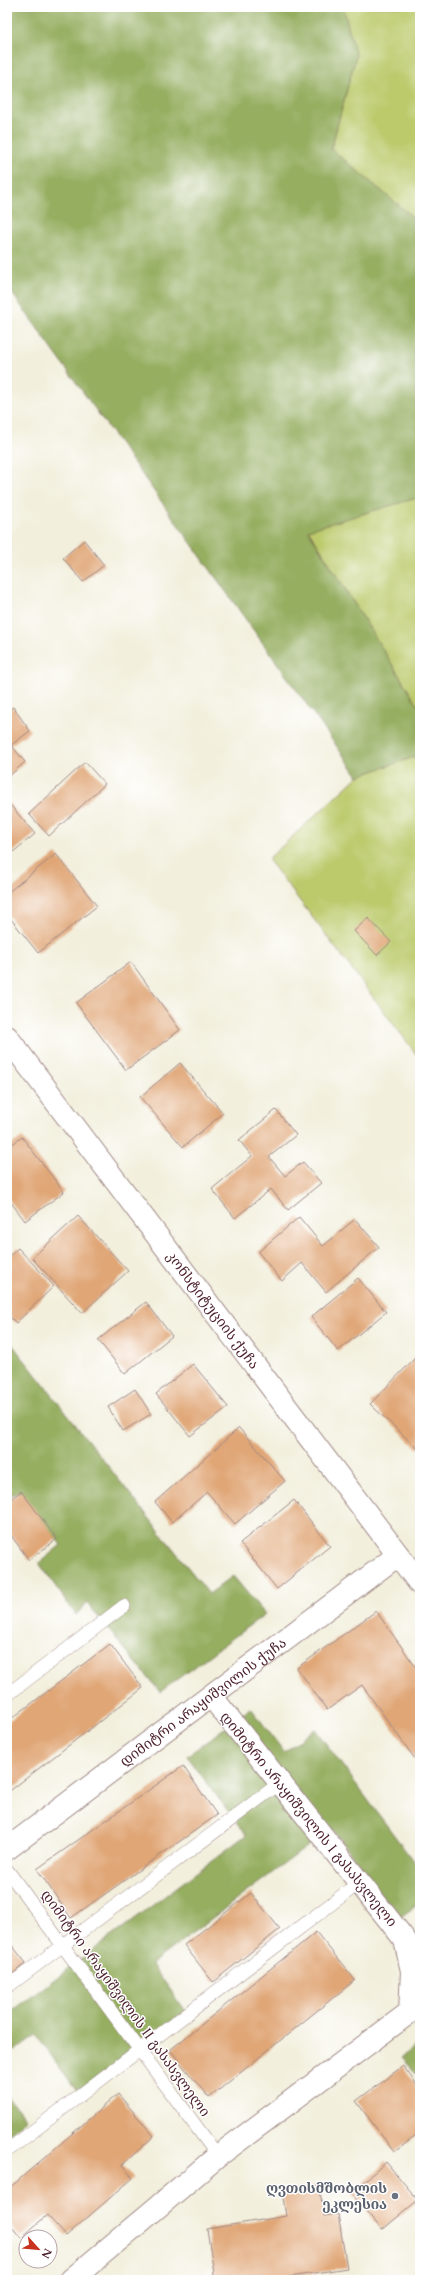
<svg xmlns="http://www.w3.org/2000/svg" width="427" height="2287" font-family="Cardo,'Noto Serif Georgian',serif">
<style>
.green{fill:#bcca6c;stroke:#83744c}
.forest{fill:#95ae60;stroke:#706646}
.building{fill:#e0a676}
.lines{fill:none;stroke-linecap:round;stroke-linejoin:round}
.lane-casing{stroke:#9e8784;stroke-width:14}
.street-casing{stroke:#9e8784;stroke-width:24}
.lane{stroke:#fff;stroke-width:13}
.street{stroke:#fff;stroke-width:22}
.worship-dot{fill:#6b7280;stroke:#fff;stroke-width:1.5}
.labels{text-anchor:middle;stroke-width:3;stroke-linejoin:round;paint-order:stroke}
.street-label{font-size:14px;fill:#4a1f2b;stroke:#fff}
.worship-label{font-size:14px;font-weight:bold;fill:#5b616d;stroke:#fff;text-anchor:end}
</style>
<rect width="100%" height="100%" fill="#fff"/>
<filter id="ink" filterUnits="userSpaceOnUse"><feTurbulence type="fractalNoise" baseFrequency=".025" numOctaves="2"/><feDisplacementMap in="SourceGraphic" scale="8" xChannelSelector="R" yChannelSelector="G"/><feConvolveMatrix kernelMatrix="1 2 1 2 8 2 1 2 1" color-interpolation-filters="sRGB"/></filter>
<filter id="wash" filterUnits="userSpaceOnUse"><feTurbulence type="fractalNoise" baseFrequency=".012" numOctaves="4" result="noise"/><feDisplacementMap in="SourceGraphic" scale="16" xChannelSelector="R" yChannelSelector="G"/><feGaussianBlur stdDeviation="0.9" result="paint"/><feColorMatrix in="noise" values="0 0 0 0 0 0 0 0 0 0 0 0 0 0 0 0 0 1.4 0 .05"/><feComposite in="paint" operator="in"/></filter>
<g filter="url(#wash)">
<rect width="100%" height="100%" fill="#f2efdc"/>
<path class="green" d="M343 7H420V223L331 149 356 56Z
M420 497V709L308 529Z
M420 755V1059L268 859 358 776Z"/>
<path class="forest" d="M7 7H343L356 56 331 149 420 223V497L308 530 420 709V755L358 776 7 286Z
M7 1338 209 1594 233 1576 265 1614 160 1692 87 1603 76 1615 39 1563 61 1545 20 1491 7 1498Z
M251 1708 284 1752 315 1729 420 1870V1903L399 1918 332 1828 151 1964 186 2011 78 2092 36 2035 7 2056V2015L246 1835 187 1756Z
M420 2041V2078L401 2058Z
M7 2095 26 2120 7 2135Z"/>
<g id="blocks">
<path class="building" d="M84 540 104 565 83 582 63 558Z
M13 707 30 731 7 748V711Z
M12 746 25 762 7 778V751Z
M85 762 105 784 49 836 29 814Z
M7 801 35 834 7 857Z
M56 854 97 906 38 953 7 914V893Z
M368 918 391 942 377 955 354 931Z
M131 962 180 1030 126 1070 76 1003Z
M180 1063 223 1113 183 1147 140 1097Z
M276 1110 296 1135 269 1157 285 1176 303 1162 321 1183 288 1210 271 1189 235 1218 212 1189 252 1156 239 1140Z
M22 1137 64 1192 25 1221 7 1197V1148Z
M78 1216 128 1271 82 1313 32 1258Z
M299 1217 323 1246 355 1219 379 1247 326 1292 302 1263 282 1281 258 1252Z
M18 1248 54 1286 16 1323 7 1314V1258Z
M358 1278 386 1312 338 1351 311 1317Z
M146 1302 172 1336 125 1374 98 1340Z
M417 1356 420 1359V1447L418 1449 370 1404Z
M193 1364 228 1407 190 1436 156 1394Z
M135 1389 151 1414 123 1431 108 1407Z
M239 1428 285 1481 235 1524 207 1492 172 1522 155 1502Z
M21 1491 57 1539 29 1560 7 1530V1502Z
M294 1500 330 1546 277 1589 240 1543Z
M376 1611 420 1673V1766L362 1685 327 1710 297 1668Z
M110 1644 143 1688 7 1793V1722Z
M183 1766 217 1815 71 1918 37 1869Z
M251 1893 280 1929 213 1982 184 1945Z
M316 1932 355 1980 209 2098 170 2050Z
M7 1939 26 1963 7 1978Z
M403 2066 420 2089V2133L394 2152 356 2101Z
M118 2094 154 2136 122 2165 133 2178 66 2236 47 2215 21 2238 7 2221V2190Z
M386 2162 418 2200 382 2230 351 2193Z
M319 2185 324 2216 338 2214 347 2268 270 2280H215L207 2229 286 2216 282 2191Z"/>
</g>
</g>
<g filter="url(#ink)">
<use href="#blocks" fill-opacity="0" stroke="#9e8784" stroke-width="1"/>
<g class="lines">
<g class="lane-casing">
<path id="lane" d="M7 1695 124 1606
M7 1870 218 2156
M7 1987 280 1783
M7 2151 360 1882"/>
</g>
<g class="street-casing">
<g id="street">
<path id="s1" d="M7 1037 420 1584"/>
<path id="s2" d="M7 1849 398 1555"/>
<path d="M71 2280 218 2156 410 2012 412 1971 405 1940 212 1697"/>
</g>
</g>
<use href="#lane" class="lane"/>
<use href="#street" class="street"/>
</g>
</g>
<circle class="worship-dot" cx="395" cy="2196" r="4"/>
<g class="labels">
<g class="street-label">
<text dy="5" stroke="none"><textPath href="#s1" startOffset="342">კონსტიტუციის ქუჩა</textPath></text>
<text dy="5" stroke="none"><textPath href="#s2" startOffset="245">დიმიტრი არაყიშვილის ქუჩა</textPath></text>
<text transform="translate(309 1819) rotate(51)" y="5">დიმიტრი არაყიშვილის I გასასვლელი</text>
<text transform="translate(126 2003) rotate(54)" y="5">დიმიტრი არაყიშვილის II გასასვლელი</text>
</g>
<g class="worship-label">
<text x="387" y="2193">ღვთისმშობლის<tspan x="387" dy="16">ეკლესია</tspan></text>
</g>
</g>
<rect width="427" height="2287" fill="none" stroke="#fff" stroke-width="24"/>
<g transform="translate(38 2249) rotate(117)"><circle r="19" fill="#ffffff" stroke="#b7a5aa"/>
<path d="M0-3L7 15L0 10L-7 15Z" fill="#c8321e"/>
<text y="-6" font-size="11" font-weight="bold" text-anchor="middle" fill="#4a1f2b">N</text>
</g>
</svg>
